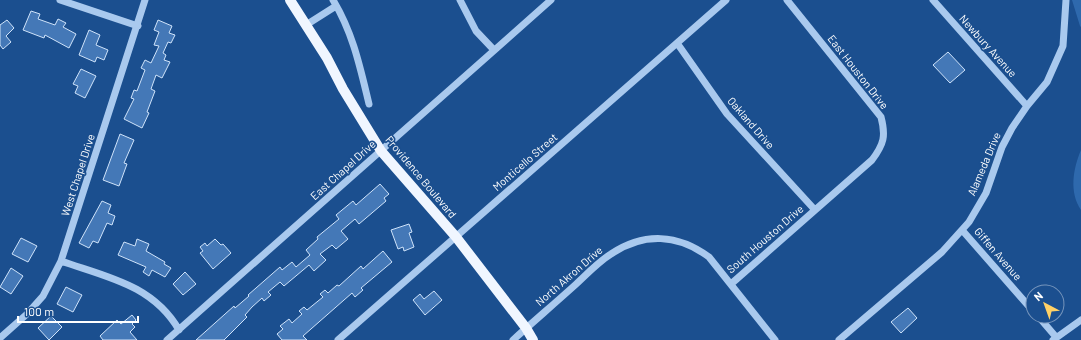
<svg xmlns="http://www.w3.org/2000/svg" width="1081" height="340" font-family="Barlow,sans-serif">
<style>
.green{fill:#2e69ad}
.building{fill:#4478b7;stroke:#cfe3fa}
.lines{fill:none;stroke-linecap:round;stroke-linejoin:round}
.minor{stroke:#a9c9ee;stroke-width:7}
.major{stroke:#f0f6ff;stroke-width:10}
.labels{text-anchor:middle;stroke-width:3.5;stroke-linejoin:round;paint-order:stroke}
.street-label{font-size:11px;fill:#fff;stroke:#1b4f8f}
</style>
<rect width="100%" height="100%" fill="#1b4f8f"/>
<path class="green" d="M1072 0H1081V27L1080 26Z
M1081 150V210C1069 192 1073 169 1081 150Z"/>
<path class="building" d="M31 11 40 14 38 19 55 25 58 19 66 23 63 27 76 34 69 48 45 35 44 38 23 30Z
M7 20 14 28 6 36 11 42 3 49 0 45V25Z
M158 20 172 26 169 33 175 35 171 43 168 42 163 53 166 55 164 60 170 62 162 78 156 75 151 89 155 91 147 112 149 113 142 128 124 119 134 99 131 98 134 90 137 91 145 70 141 68 145 60 151 63 159 46 154 45 159 32 154 30Z
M89 30 100 35 96 45 108 50 104 60 97 57 95 62 79 55Z
M948 52 965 70 950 83 933 65Z
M81 69 96 76 85 98 75 93 78 86 73 84Z
M120 134 134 140 124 163 127 164 119 186 103 180Z
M380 184 389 194 384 198 386 201 359 224 355 219 341 231 348 239 336 249 332 245 320 254 326 260 314 271 309 265 284 286 280 282 268 292 271 295 264 301 262 298 252 307 245 315 247 317 224 340H196L234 306 235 308 249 296 248 295 280 267 282 270 292 262 296 267 310 255 306 250 318 239 317 237 339 219 336 215 353 201 356 205Z
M102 201 111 205 108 213 115 216 112 225 107 223 98 243 93 241 89 248 79 243Z
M409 224 412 232 409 233 414 247 404 251 403 247 398 249 391 230Z
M21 238 37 246 28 262 12 254Z
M137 239 149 244 146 251 165 262 164 264 171 268 165 277 152 270 149 276 143 272 146 267 118 255 124 242 135 246Z
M215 239 221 245 223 244 231 253 213 269 200 253 203 251 200 247 205 243 207 246Z
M383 251 392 262 361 288 363 290 355 297 352 293 303 336 307 340H282L277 334 283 329 280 326 289 319 292 323 302 314 299 311 304 307 307 310 323 297 320 294 325 290 328 293 337 285 339 286 361 266 363 269Z
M11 268 23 276 11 294 0 287Z
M185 272 196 284 183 295 173 284Z
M66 287 82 295 73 312 57 304Z
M434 291 442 300 425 315 413 300 420 294 424 299Z
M908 308 917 318 901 333 891 322Z
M132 315 136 320 132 324 135 327 130 332 137 340H103L100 336 117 320 121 324Z
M51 316 62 327 49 340 38 328Z"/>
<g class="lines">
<path class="minor" d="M60 0 138 26
M333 0C353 33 360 67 369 104
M460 0 476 31 494 50
M933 0 1027 106
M306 25 336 6
M677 43 727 114 815 210
M962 230 1033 311
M61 261C107 277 153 285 179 330
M731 284 872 160C884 144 886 136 881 117L787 0
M1038 316 1056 337
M0 338 27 314 43 296 61 261 145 0
M167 340 551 0
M338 340 726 0
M513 340C533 322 554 304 574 286 586 275 598 262 611 254 644 232 678 234 709 257L775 340
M839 340 942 252 969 222 986 193 1002 147 1012 128 1027 106 1047 82 1063 46 1066 0
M1053 340 1081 320"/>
<path class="major" d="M290 0 327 58 343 89 381 151 456 237 526 328 533 340"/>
</g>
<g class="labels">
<g class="street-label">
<text transform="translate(988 46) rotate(48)" y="4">Newbury Avenue</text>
<text transform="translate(858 72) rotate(52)" y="4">East Houston Drive</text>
<text transform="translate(751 123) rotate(49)" y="4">Oakland Drive</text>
<text transform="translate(525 162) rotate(-41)" y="4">Monticello Street</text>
<text transform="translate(984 164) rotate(-67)" y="4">Alameda Drive</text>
<text transform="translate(343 170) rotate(-42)" y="4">East Chapel Drive</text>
<text transform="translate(78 175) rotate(-72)" y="4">West Chapel Drive</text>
<text transform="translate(421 177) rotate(50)" y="4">Providence Boulevard</text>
<text transform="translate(765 239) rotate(-41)" y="4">South Houston Drive</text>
<text transform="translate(998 254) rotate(49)" y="4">Giffen Avenue</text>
<text transform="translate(569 276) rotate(-41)" y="4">North Akron Drive</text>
</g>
</g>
<g transform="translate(1045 304) rotate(319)"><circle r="19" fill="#1b4f8f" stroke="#7695bc"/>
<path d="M0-3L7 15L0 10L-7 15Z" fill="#ffd166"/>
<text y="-6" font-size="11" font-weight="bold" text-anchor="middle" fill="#ffffff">N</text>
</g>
<path d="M18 316v6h120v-6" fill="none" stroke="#ffffff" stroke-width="2"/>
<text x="24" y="316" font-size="12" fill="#ffffff" stroke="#1b4f8f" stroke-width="3" paint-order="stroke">100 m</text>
</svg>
